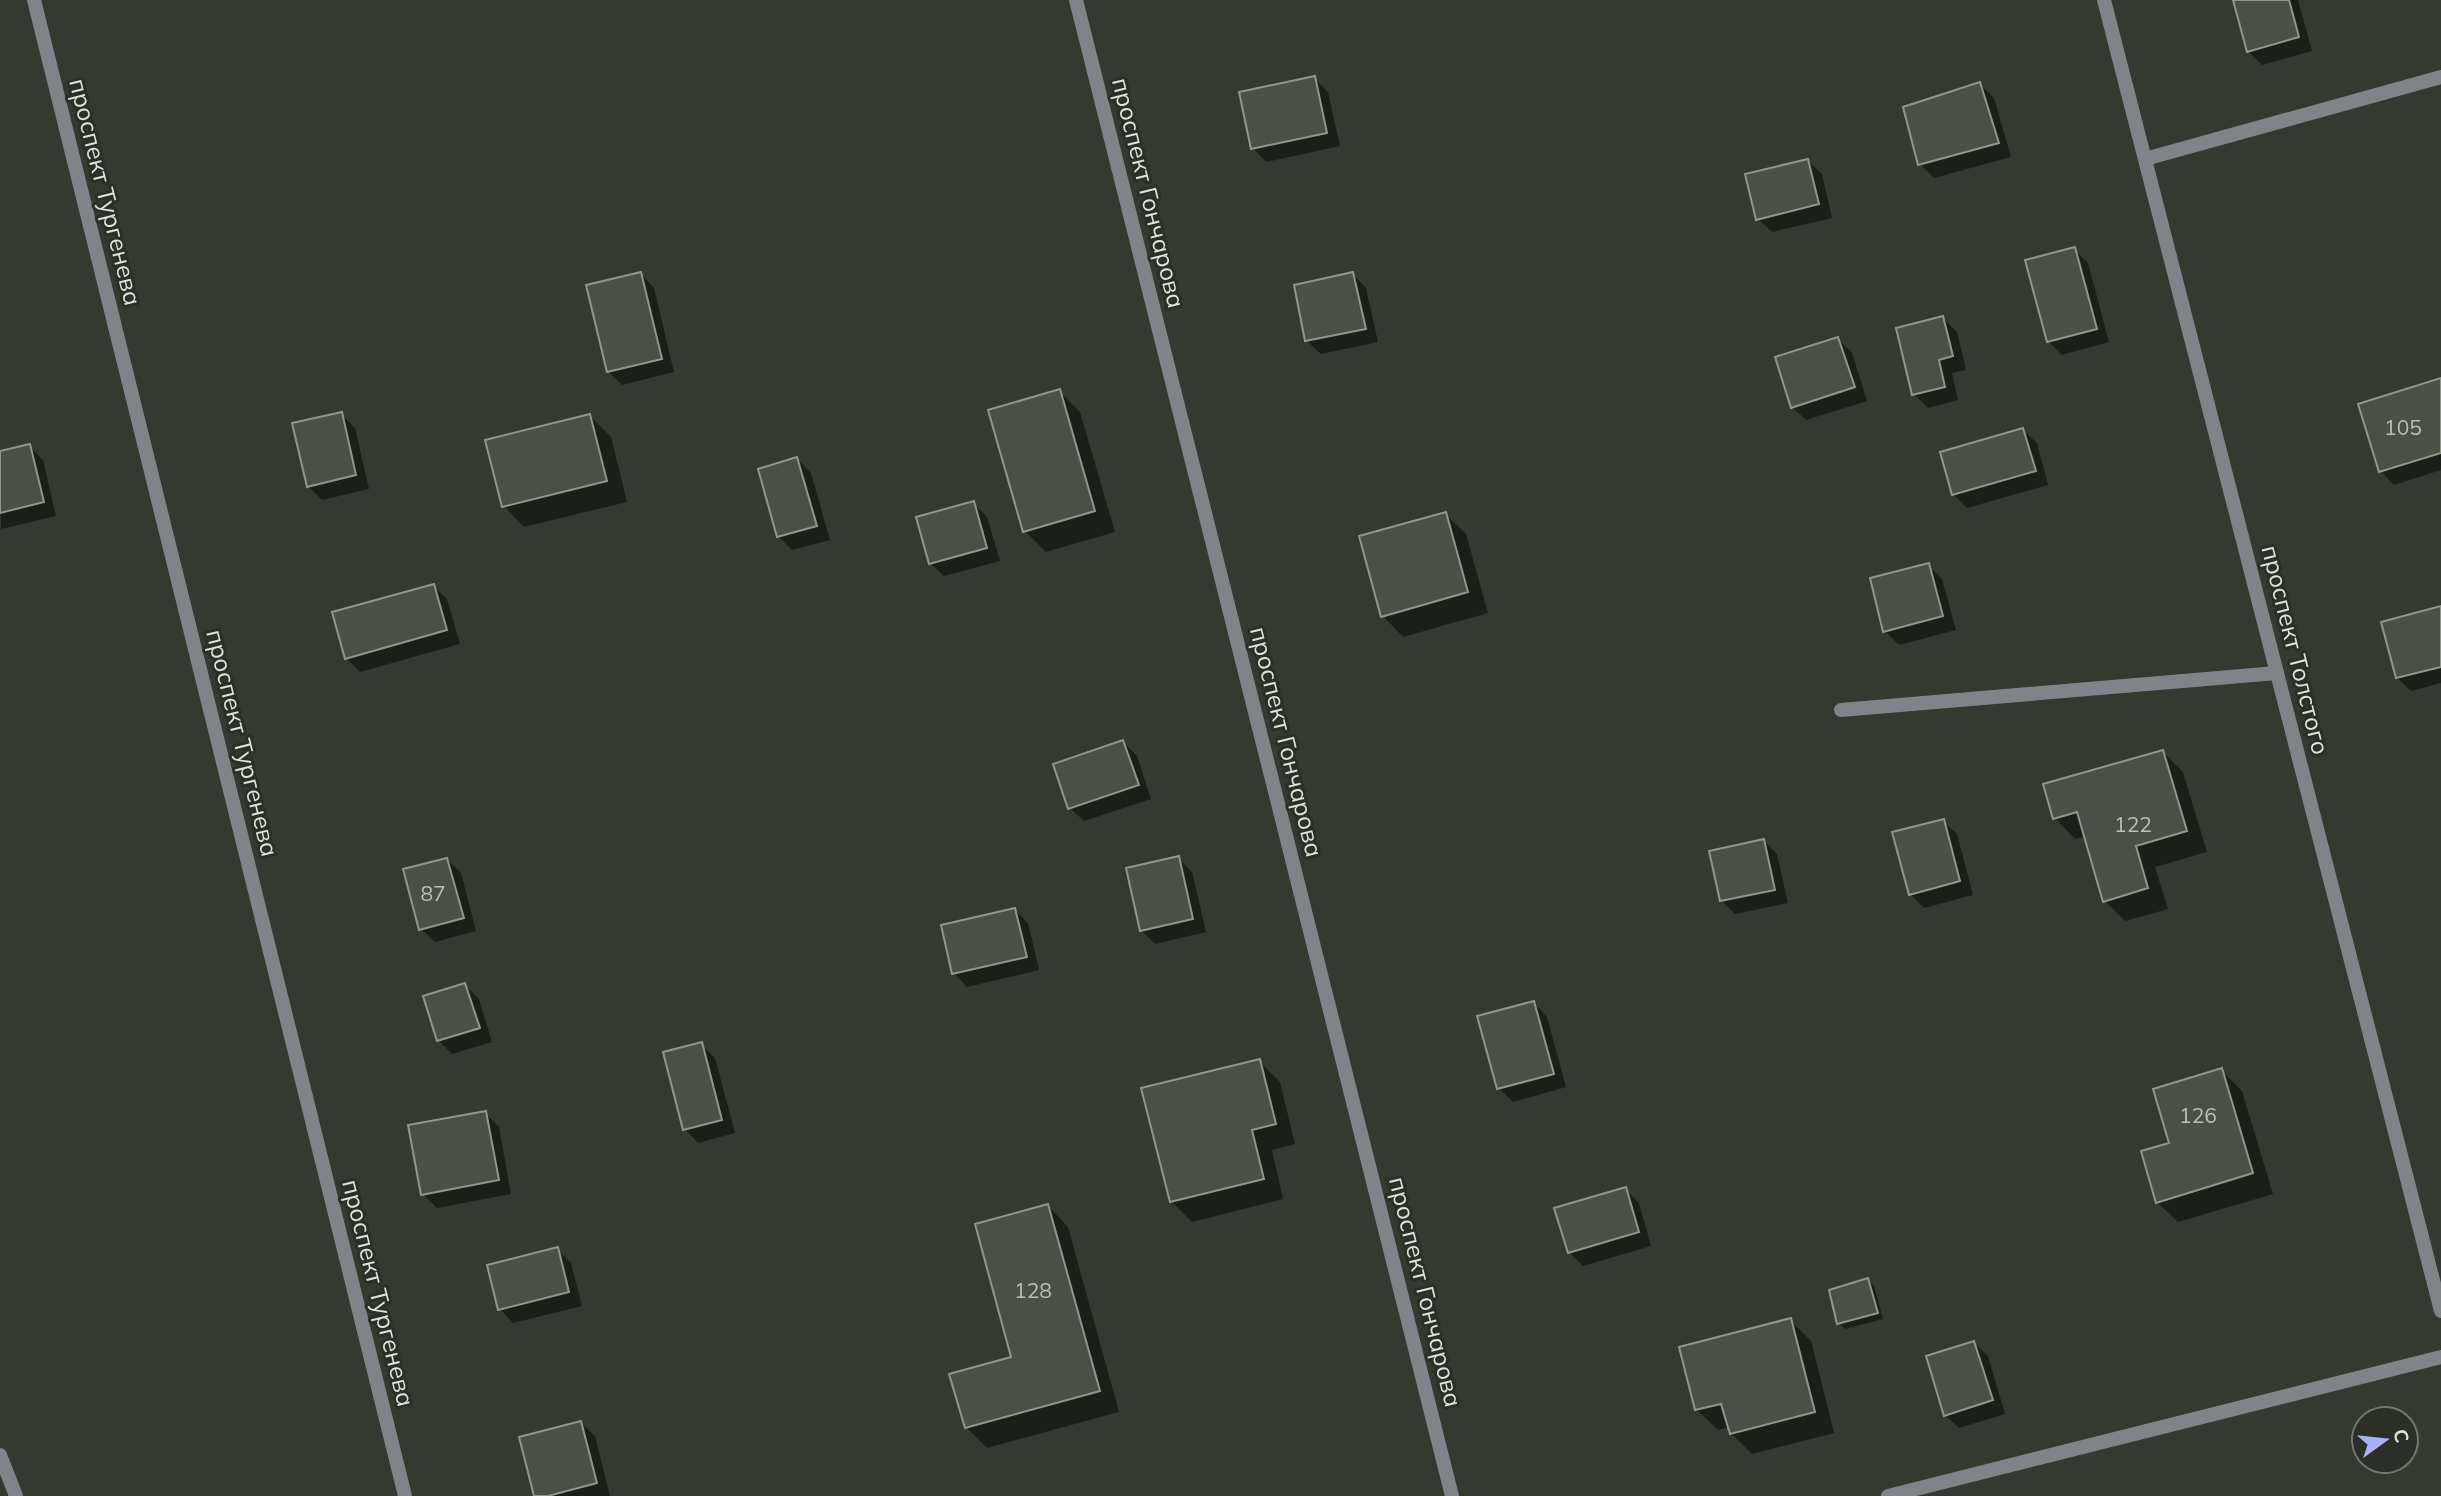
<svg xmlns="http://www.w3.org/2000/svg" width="2441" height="1496" font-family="Mulish,sans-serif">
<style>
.shadow{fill:#0007}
.building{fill:#4b4f45;stroke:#91968b;stroke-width:2}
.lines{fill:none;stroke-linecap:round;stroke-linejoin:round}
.lane{stroke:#828388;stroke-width:14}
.street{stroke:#828388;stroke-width:14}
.labels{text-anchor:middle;stroke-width:6;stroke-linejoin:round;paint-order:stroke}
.number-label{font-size:21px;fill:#bbbeb7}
.street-label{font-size:24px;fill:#e0e3dd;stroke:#2b2f25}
</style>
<rect width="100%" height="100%" fill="#35392f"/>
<path class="shadow" d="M2234 0H2298L2312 51 2262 65 2248 51Z
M1314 78 1328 92 1340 146 1266 162 1253 148Z
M1980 84 1994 98 2011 157 1934 178 1920 164Z
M1808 161 1822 174 1832 218 1772 232 1758 219Z
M2074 249 2088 263 2109 342 2062 355 2048 341Z
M641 274 654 288 674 372 622 385 608 371Z
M1353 274 1366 288 1378 342 1321 354 1307 341Z
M1943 318 1957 332 1966 370 1952 373 1958 400 1928 408 1914 394Z
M1838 339 1852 353 1867 401 1806 420 1792 407Z
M2441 380V470L2394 485 2381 471Z
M1059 391 1080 412 1115 532 1046 552 1025 531Z
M341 414 355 428 369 489 322 500 308 486Z
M590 416 611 437 627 502 524 527 504 506Z
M2023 430 2037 443 2048 485 1967 508 1954 495Z
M29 446 43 460 56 516 1 529 0 453Z
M797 459 811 473 830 540 792 550 778 536Z
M973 503 987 517 1000 561 944 576 930 563Z
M1445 514 1466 534 1488 613 1403 637 1383 616Z
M1928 565 1942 579 1956 630 1899 645 1885 631Z
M433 586 447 599 460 644 360 672 346 658Z
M2441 608V683L2411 691 2397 678Z
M1123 742 1137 756 1151 799 1084 821 1070 808Z
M2163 752 2183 772 2207 852 2155 867 2168 909 2125 921 2105 901 2086 836 2075 839 2055 818Z
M1943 821 1957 834 1973 895 1924 908 1910 894Z
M1763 840 1777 854 1788 903 1735 914 1721 900Z
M1178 858 1192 872 1206 932 1155 944 1141 930Z
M447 859 461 873 476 931 435 942 421 929Z
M1014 909 1028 923 1039 970 967 987 954 973Z
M465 985 479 999 492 1042 452 1054 438 1040Z
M1534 1003 1547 1017 1566 1087 1513 1102 1499 1088Z
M701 1044 715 1058 735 1133 698 1143 685 1129Z
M1259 1061 1280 1082 1295 1144 1272 1150 1283 1199 1192 1222 1171 1201Z
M2221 1070 2242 1091 2273 1194 2178 1222 2157 1202 2171 1144Z
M485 1113 499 1127 511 1194 437 1208 423 1194Z
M1625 1189 1639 1203 1651 1246 1583 1266 1569 1252Z
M1048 1206 1068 1227 1119 1412 987 1448 966 1427 1013 1358Z
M557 1249 571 1263 582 1306 513 1323 500 1309Z
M1868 1280 1874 1286 1883 1319 1845 1329 1839 1323Z
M1790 1320 1811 1341 1834 1433 1752 1454 1731 1433 1730 1427 1718 1430 1697 1410Z
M1974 1343 1988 1356 2005 1414 1959 1428 1945 1415Z
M581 1423 595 1436 610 1496H536Z"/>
<path class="building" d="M2233 0H2289L2299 37 2247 52Z
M1315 76 1327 133 1251 149 1239 92Z
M1980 82 1999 143 1918 165 1903 107Z
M1808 159 1819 204 1756 220 1745 174Z
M2075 247 2097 329 2047 342 2025 260Z
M641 272 662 359 607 372 586 285Z
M1353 272 1366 329 1305 341 1294 285Z
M1943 316 1953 356 1939 360 1945 387 1912 395 1896 328Z
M1838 337 1855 387 1791 408 1775 357Z
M2441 378V453L2379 472 2358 404Z
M1060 389 1095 511 1023 532 988 410Z
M342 412 356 475 307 487 292 423Z
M590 414 607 481 502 507 485 440Z
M2023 428 2036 471 1952 495 1940 452Z
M30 444 44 502 0 513V451Z
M797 457 817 526 777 537 758 469Z
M974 501 987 548 929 564 916 517Z
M1446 512 1468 592 1381 617 1359 536Z
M1929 563 1943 616 1883 632 1870 578Z
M434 584 447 630 345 659 332 612Z
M2441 606V667L2396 678 2381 622Z
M1123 740 1139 785 1068 809 1053 764Z
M2163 750 2187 831 2136 846 2148 888 2103 902 2077 812 2053 819 2043 784Z
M1944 819 1960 881 1909 895 1892 832Z
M1764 839 1775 890 1720 901 1709 851Z
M1179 856 1193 919 1140 931 1126 868Z
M447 858 464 918 419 930 403 869Z
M1015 908 1027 957 952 974 941 925Z
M465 983 480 1028 437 1041 423 996Z
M1534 1001 1554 1074 1497 1089 1477 1016Z
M702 1042 722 1120 683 1130 663 1052Z
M1260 1059 1276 1124 1252 1130 1264 1179 1170 1202 1141 1088Z
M2222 1068 2253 1173 2156 1203 2141 1151 2169 1143 2153 1089Z
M486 1111 499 1180 421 1195 408 1125Z
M1626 1187 1639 1232 1568 1253 1554 1208Z
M1048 1204 1100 1391 965 1428 949 1374 1011 1357 975 1224Z
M558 1247 569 1292 498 1310 487 1265Z
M1868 1278 1878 1313 1837 1324 1829 1290Z
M1791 1318 1815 1412 1730 1434 1721 1404 1695 1410 1679 1347Z
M1974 1341 1993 1400 1944 1416 1926 1356Z
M581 1421 597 1483 548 1496H534L519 1437Z"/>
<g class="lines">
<path class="lane" d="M2145 159 2441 77
M1841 710 2277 673
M0 1455 16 1496
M1888 1496 2441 1357"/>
<path class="street" d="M34 0 405 1496
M1076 0 1452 1496
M2104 0 2441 1311"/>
</g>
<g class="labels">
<g class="number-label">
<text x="2403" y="435">105</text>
<text x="2133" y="832">122</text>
<text x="433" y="901">87</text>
<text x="2198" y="1123">126</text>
<text x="1033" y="1298">128</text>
</g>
<g class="street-label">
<text transform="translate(105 192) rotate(76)" y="8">проспект Тургенева</text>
<text transform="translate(1148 193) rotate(76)" y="8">проспект Гончарова</text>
<text transform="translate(2295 650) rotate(76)" y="8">проспект Толстого</text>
<text transform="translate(1286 742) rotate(76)" y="8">проспект Гончарова</text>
<text transform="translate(242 743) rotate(76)" y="8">проспект Тургенева</text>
<text transform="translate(1425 1292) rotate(76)" y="8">проспект Гончарова</text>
<text transform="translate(378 1293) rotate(76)" y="8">проспект Тургенева</text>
</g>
</g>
<g transform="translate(2385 1440) rotate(75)"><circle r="33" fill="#2b2f25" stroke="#73776f" stroke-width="2"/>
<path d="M0-5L12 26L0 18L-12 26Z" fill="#a8b0fc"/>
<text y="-10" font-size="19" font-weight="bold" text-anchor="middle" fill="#e0e3dd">С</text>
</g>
</svg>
